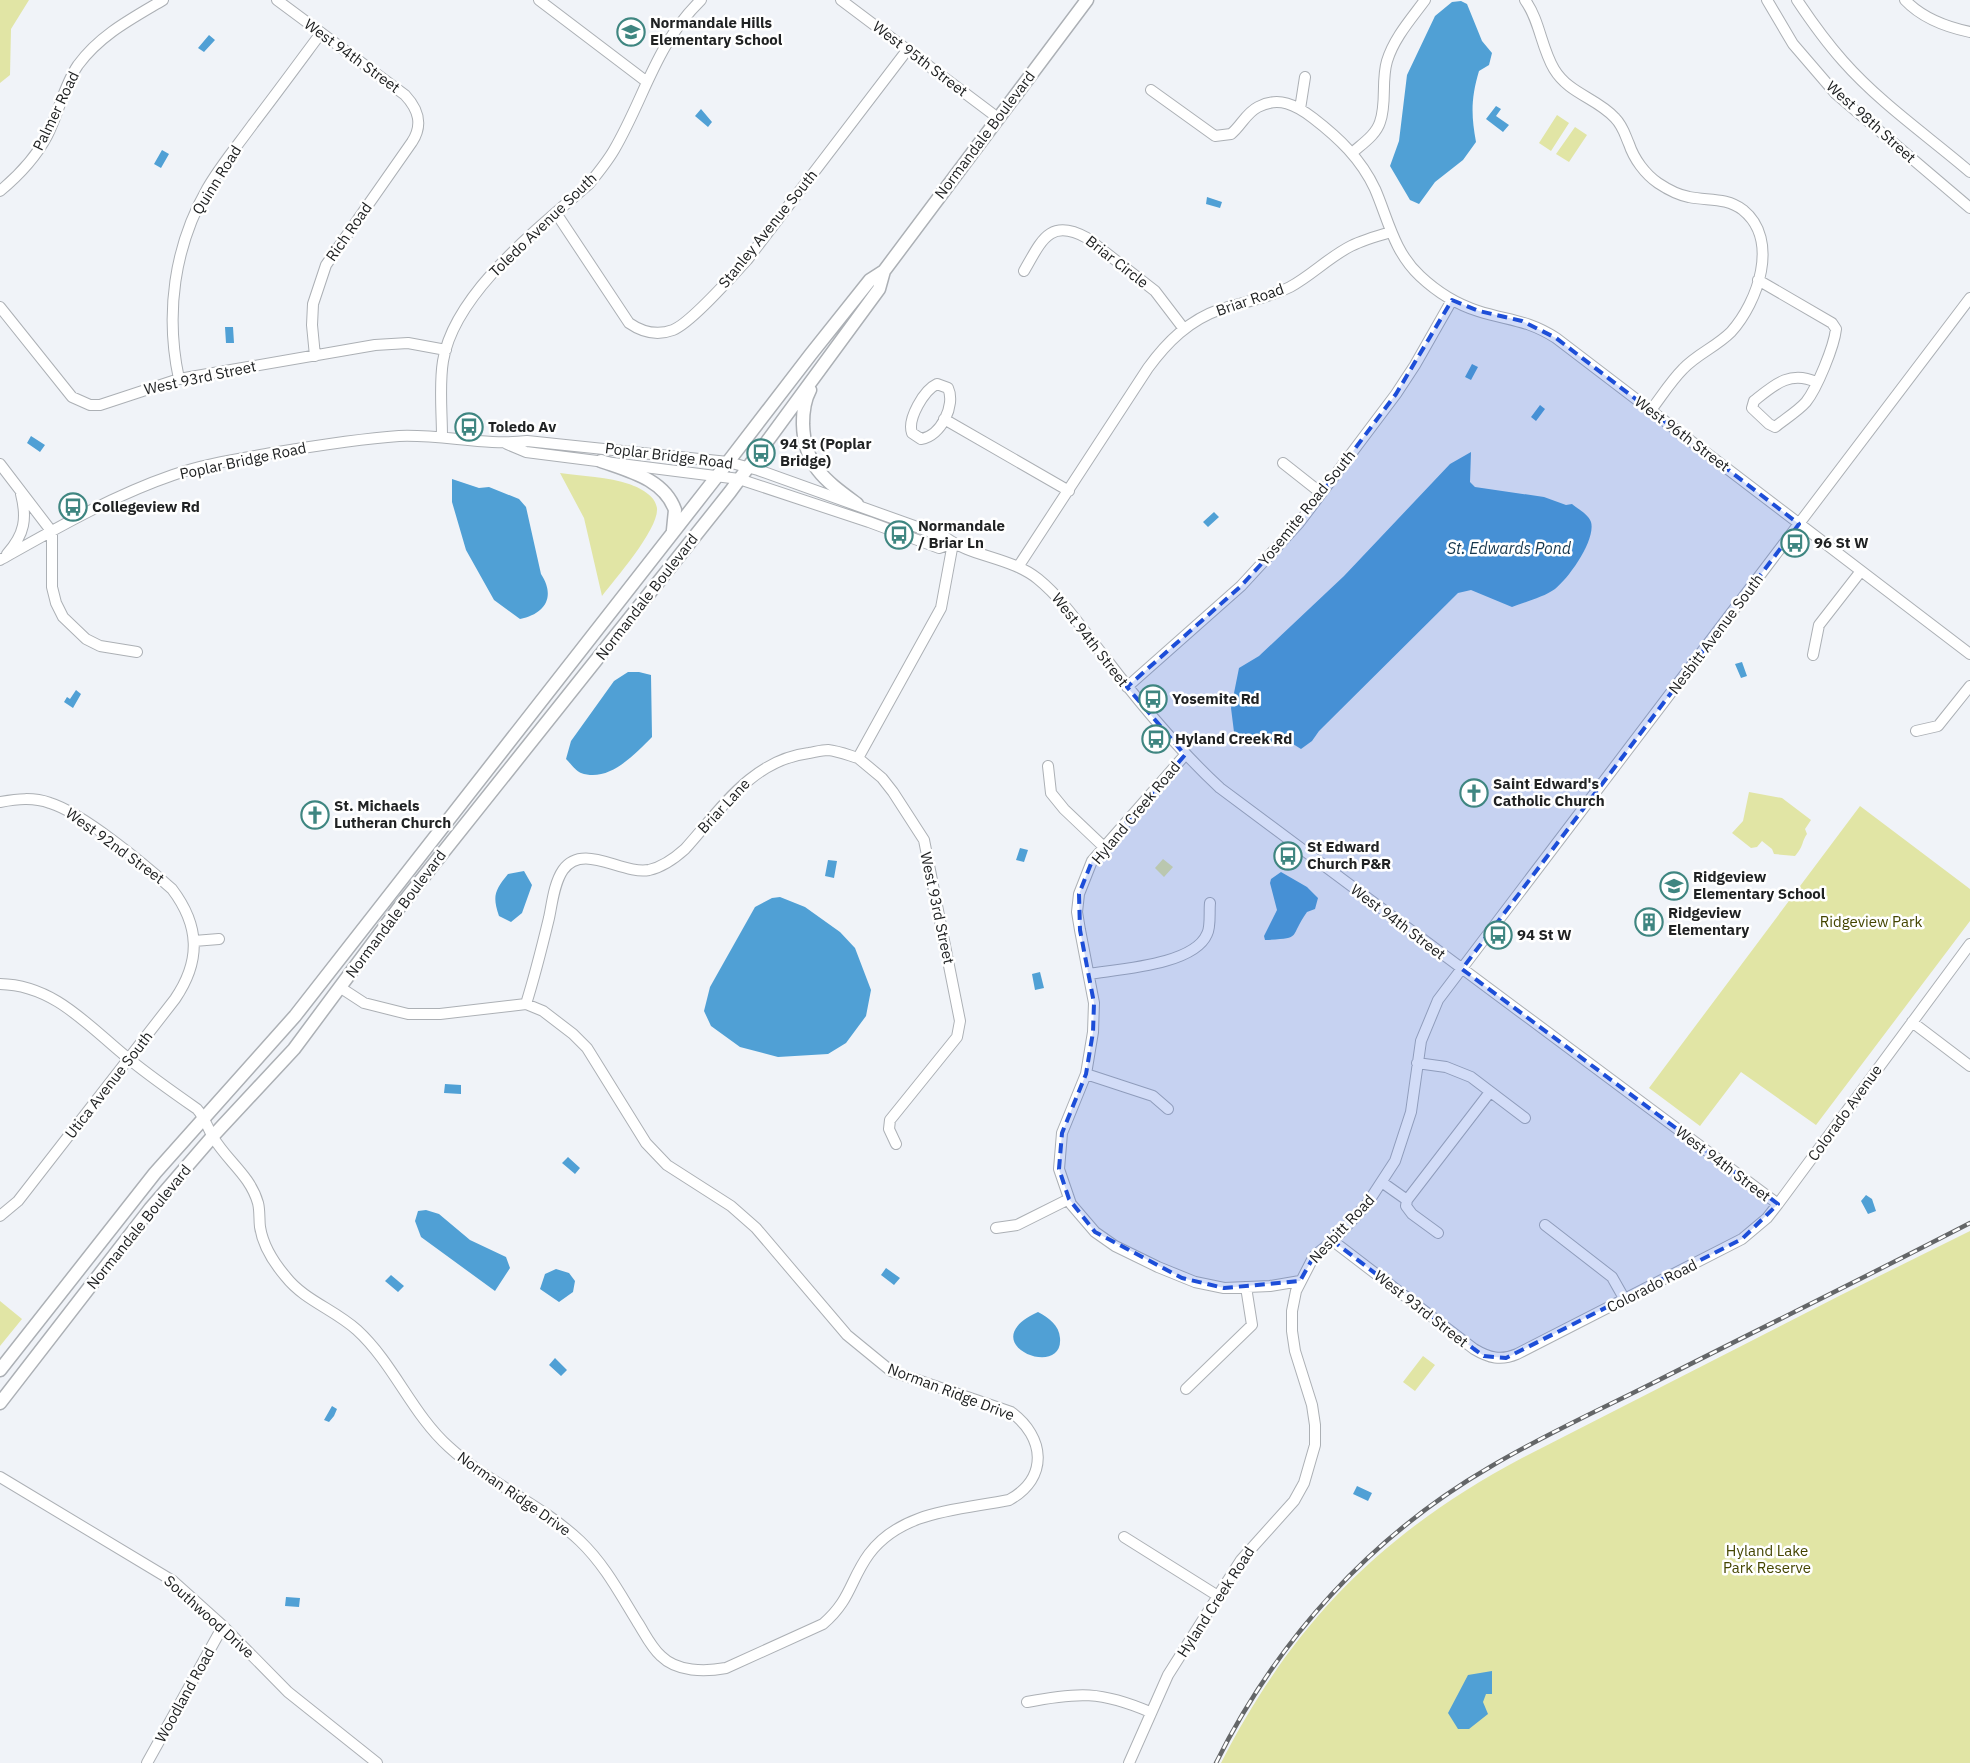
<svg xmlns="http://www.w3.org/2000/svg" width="1970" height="1763" font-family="'IBM Plex Sans',sans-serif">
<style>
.green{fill:#e1e5a5}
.water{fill:#50a0d5}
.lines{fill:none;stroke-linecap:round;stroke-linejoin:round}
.minor-casing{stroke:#acb0b5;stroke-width:12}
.major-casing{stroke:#acb0b5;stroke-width:15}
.minor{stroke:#fff;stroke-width:10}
.major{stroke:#fff;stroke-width:12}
.rail-casing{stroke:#646668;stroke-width:4.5}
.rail{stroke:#fff;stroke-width:2.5;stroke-dasharray:8;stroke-linecap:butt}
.marked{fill:#1d4ed8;fill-opacity:0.2;stroke:#1d4ed8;stroke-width:4;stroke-dasharray:10 6;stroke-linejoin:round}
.labels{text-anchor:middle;stroke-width:5;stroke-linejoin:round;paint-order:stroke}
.poi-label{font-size:15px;font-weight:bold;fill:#202223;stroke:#fff;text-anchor:start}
.street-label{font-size:15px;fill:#202223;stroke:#fff}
.park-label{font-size:15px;fill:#444500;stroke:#fff}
.water-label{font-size:16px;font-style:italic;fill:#15374e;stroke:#fff}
</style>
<rect width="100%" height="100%" fill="#f0f3f8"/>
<path class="green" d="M0 0H29L11 29 10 75 0 83Z
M1557 115 1569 123 1551 151 1539 143Z
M1575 127 1587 135 1569 162 1556 154Z
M560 473C580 476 610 477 629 484 640 488 655 495 657 508 659 529 615 579 602 596L584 518Z
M1749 792 1782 798 1811 820 1805 829 1807 834C1801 843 1804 846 1795 856L1774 854 1772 849 1762 841 1757 847 1751 848 1732 833 1743 821Z
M1860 806 1970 889V921L1816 1125 1741 1072 1700 1126 1649 1088Z
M1163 859 1173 867 1164 877 1155 868Z
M1970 1231V1763H1221C1293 1622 1383 1532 1522 1458L1841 1295Z
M0 1301 22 1319 0 1346Z
M1423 1356 1435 1365 1415 1391 1403 1382Z"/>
<path class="water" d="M1461 1 1467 4 1482 41 1492 53 1489 65 1479 71C1471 98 1471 115 1476 142L1463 160 1435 182 1419 204 1410 200 1390 166 1399 141 1407 75 1435 16 1452 2Z
M209 35 215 40 204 52 198 48Z
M1496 106 1501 109 1496 116 1509 125 1503 132 1486 119Z
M701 109 712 122 708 127 695 116Z
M162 150 169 154 161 168 154 164Z
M1207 197 1222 202 1220 208 1206 204Z
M225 327H233L234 343H226Z
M1472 364 1478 367 1471 380 1465 377Z
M1540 405 1545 409 1536 421 1531 417Z
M31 436 45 445 40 452 27 443Z
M1471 452 1470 482 1475 487 1544 497 1566 505 1572 504C1578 509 1588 514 1591 522 1596 540 1569 578 1555 589 1544 597 1525 602 1512 607L1471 590 1458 593 1319 731 1312 741 1301 749 1293 744H1258L1234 732 1231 708 1239 668 1259 656 1344 576 1450 464Z
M452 479 479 488 489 487 519 499 526 507 541 574C556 597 545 614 520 619L494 600 466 550 452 502Z
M1214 512 1219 517 1208 527 1203 522Z
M1742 662 1747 676 1741 678 1735 664Z
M628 672H639L651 675 652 737C635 754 609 783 581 773 576 771 570 763 566 759L571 741 614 681Z
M76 690 81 694 73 708 64 702 67 697 70 699Z
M1020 848 1028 850 1024 862 1016 860Z
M828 860 837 861 834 878 825 876Z
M524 871 532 885 522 913 511 922 499 916C492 896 495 890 508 874Z
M1281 872 1307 887 1318 898 1315 909 1307 912C1288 939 1303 938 1265 940L1264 936 1277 910 1270 883 1271 879Z
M780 897 805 907 840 932 855 948 871 990 866 1016 846 1043 828 1054 778 1057 740 1047 711 1026 704 1011 710 987 755 907 772 898Z
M1040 972 1044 988 1035 990 1032 974Z
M445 1084 461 1085V1094L444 1093Z
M568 1157 580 1168 575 1174 562 1163Z
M1866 1195 1872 1199 1876 1211 1868 1214 1861 1201Z
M426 1210 439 1214 470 1240 506 1257 510 1268 495 1291 421 1237 415 1221 418 1211Z
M886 1268 900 1278 894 1285 881 1275Z
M556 1269 569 1273 575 1281 573 1292 559 1302 540 1289 545 1274Z
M391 1275 404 1286 398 1292 385 1281Z
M1038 1312C1049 1318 1059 1325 1060 1338 1064 1381 970 1343 1038 1312Z
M555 1358 567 1370 561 1376 549 1365Z
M332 1406 337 1409 334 1416 329 1422 324 1420Z
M1357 1486 1372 1493 1368 1501 1353 1494Z
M286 1597 300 1598 299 1607 285 1606Z
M1492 1671V1694H1486L1483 1702 1488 1714 1469 1729H1458L1448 1713 1468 1675Z"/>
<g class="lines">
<g class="minor-casing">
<path id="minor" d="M277 0 405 95C419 110 423 125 412 142L326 265 313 304 312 325 315 356
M539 0 647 82
M841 0 998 118
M1525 0C1540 21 1541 47 1554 69 1569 94 1597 98 1615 118 1623 126 1625 135 1629 144 1634 159 1645 174 1658 183 1667 189 1678 195 1689 197 1708 201 1726 197 1743 210 1780 240 1758 302 1731 332 1716 347 1697 354 1683 369 1671 381 1661 397 1651 410
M1767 0 1793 44 1836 94 1970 208
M1797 0C1811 21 1826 42 1843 61 1880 103 1928 136 1970 172
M1905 0C1922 18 1946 27 1970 32
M1151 90 1215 136 1231 134C1241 126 1246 113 1258 107 1279 96 1296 105 1313 118 1339 138 1361 159 1375 189 1388 219 1394 252 1420 276 1437 292 1456 304 1478 311 1509 321 1526 319 1556 338L1970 654
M1300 109 1305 77
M1352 153C1362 144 1376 135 1380 122 1387 103 1381 81 1387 61 1394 38 1411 19 1425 0
M0 191C18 176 36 157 47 136 59 113 63 87 78 65 100 35 131 19 163 0
M556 213 629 323C642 332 657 336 673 330 691 323 732 276 747 260L908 49
M1024 271C1041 242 1049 217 1087 238L1155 291 1184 329
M1758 280 1832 323 1836 329C1834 347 1817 388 1806 402 1798 411 1785 419 1775 427L1769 424 1752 408 1754 401C1774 385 1790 370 1816 382
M0 307 72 397 90 405H100L179 379 375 345 408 343 446 350
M179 379C165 314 174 247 207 189 220 166 238 145 253 124 276 94 298 64 321 33
M937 384 948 388C956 405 941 436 921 439L912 433C907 419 924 390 937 384Z
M944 419 1069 491
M442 437C442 412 439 385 443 361 454 293 540 227 589 184 598 173 607 162 614 150 645 97 655 45 701 0
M507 444 526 452 739 479 869 522 939 548 953 543
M1283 463 1321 493
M0 464 52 532V587L56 603 63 617 86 639 100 646 137 652
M7 554C25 534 27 518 21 494
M0 560C55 529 112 496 173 475 204 464 239 459 272 453 314 446 357 439 399 436 442 434 485 446 527 441L728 462 758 470 945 537C971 557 1011 557 1038 579 1065 601 1085 633 1107 660 1142 706 1178 749 1220 788L1778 1204
M1018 567 1148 368C1167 342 1189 320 1221 309 1244 302 1268 298 1290 287 1312 275 1329 257 1351 246 1363 240 1377 236 1391 232
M1813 655 1819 625 1861 571
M1127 687 1241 586 1299 523 1396 394 1415 365 1452 300
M1916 731 1938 726 1970 686
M1185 755 1092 861 1079 894 1077 912 1080 930 1094 1003 1093 1032 1086 1074 1062 1133 1059 1169 1071 1204 1095 1232 1115 1246 1158 1267 1195 1282 1224 1288 1270 1286 1300 1281
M858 758 882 778 893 792 924 840 960 1021 957 1037 890 1120 889 1129 896 1144
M1048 766 1051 793 1064 809 1104 847
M0 802C17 799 33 797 50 803 83 813 145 865 172 889 200 926 201 961 175 999L18 1201 0 1216
M194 941 219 939
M1089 974C1119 969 1194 965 1207 934 1211 927 1209 912 1210 903
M0 984C55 985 89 1027 129 1059 151 1077 174 1093 197 1109 205 1118 207 1127 213 1137 227 1161 250 1175 258 1203 260 1211 259 1219 260 1227 263 1246 274 1263 286 1277 304 1300 335 1310 357 1330 394 1364 412 1414 449 1447 488 1483 541 1504 580 1541 605 1565 620 1594 638 1623 645 1634 651 1647 661 1656 677 1672 705 1672 726 1668L823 1624C851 1600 850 1580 869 1554 902 1510 960 1510 1009 1500 1049 1478 1045 1437 1011 1412L891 1371 847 1335 756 1228 731 1206 667 1165 646 1143 587 1048 573 1034 543 1011 526 1004 440 1014H408L364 1003 341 988
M526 1004C535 975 542 947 549 918 552 904 554 883 563 870 583 842 622 875 649 870 663 867 675 858 685 849 721 809 752 760 809 753 815 752 822 750 828 750 838 751 848 755 858 758L941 608 953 543
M1912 1022 1970 1066
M1417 1063 1446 1067 1471 1077 1525 1118
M1086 1074 1153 1096 1168 1109
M1383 1183 1407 1200 1406 1206 1412 1214 1438 1233
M1407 1200 1490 1092
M1545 1225 1612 1277 1625 1300
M996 1228 1017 1225 1069 1199
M1333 1241 1474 1349C1489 1358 1501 1361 1517 1354L1742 1239 1767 1218 1778 1204 1970 944
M1186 1389 1252 1325 1246 1287
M0 1477 173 1581 223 1626 288 1692 377 1763
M1124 1537 1218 1596
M1027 1702C1078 1692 1101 1691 1150 1712
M147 1763 223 1626
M1129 1763 1168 1675 1218 1596 1241 1560 1294 1501 1304 1483 1315 1445V1425L1312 1405 1295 1351 1292 1331V1311L1296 1291 1314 1256 1333 1241 1367 1204 1395 1161 1411 1112 1421 1041 1438 1000 1970 298"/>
</g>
<g class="major-casing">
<path id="major" d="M810 390C804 401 803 411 803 424 804 466 826 481 857 504
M601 461C629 471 664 479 675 510L673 530
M0 1370 155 1173 295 1016 718 475 811 354 870 280 884 271
M0 1403 150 1209 213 1136 294 1049 398 909 730 492 879 289 884 271 1087 0"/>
</g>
<use href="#minor" class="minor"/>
<use href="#major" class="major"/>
<g class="rail-casing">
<path id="rail" d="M1216 1763C1277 1640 1371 1536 1490 1467 1542 1436 1597 1411 1651 1384 1757 1330 1864 1278 1970 1223"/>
</g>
<use href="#rail" class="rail"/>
</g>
<path class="marked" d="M1452 300 1479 311 1522 321 1556 338 1799 524 1462 969 1778 1204 1742 1239 1506 1358 1484 1356 1474 1349 1333 1241 1314 1256 1300 1281 1224 1288 1182 1278 1095 1232 1069 1199 1059 1169 1062 1133 1086 1074 1093 1032 1094 1003 1080 930 1079 894 1092 861 1185 755 1127 687 1241 586 1299 523 1396 394Z"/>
<defs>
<g id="school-ring" transform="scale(1.4375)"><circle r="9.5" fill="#fff" stroke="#3f8681" stroke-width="1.5"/><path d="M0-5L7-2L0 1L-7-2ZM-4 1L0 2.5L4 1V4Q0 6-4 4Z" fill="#3f8681"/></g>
<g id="bus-ring" transform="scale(1.4375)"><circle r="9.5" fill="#fff" stroke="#3f8681" stroke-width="1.5"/><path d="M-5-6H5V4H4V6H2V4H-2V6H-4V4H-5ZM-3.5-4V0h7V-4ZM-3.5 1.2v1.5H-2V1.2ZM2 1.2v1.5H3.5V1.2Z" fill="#3f8681"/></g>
<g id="church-ring" transform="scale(1.4375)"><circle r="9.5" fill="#fff" stroke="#3f8681" stroke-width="1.5"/><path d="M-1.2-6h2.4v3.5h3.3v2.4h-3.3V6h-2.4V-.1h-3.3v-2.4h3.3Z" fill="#3f8681"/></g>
<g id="building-ring" transform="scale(1.4375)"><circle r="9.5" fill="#fff" stroke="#3f8681" stroke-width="1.5"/><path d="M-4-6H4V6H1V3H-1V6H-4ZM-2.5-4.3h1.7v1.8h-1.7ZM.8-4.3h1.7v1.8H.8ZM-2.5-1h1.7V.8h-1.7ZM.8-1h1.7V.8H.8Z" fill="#3f8681"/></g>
</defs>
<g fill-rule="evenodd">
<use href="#school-ring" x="631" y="32"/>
<use href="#bus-ring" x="469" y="427"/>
<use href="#bus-ring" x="761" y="453"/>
<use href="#bus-ring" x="73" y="507"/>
<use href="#bus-ring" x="899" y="535"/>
<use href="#bus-ring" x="1795" y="543"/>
<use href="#bus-ring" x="1153" y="699"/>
<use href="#bus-ring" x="1156" y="739"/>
<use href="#church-ring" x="1474" y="793"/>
<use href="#church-ring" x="315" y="815"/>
<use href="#bus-ring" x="1288" y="856"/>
<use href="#school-ring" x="1674" y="886"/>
<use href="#building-ring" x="1649" y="922"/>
<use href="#bus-ring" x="1498" y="935"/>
</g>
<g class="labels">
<g class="poi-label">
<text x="650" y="28">Normandale Hills<tspan x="650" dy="17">Elementary School</tspan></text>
<text x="488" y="432">Toledo Av</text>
<text x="780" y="449">94 St (Poplar<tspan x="780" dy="17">Bridge)</tspan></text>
<text x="92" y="512">Collegeview Rd</text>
<text x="918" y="531">Normandale<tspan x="918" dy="17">/ Briar Ln</tspan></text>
<text x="1814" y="548">96 St W</text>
<text x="1172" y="704">Yosemite Rd</text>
<text x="1175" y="744">Hyland Creek Rd</text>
<text x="1493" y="789">Saint Edward's<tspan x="1493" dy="17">Catholic Church</tspan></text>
<text x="334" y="811">St. Michaels<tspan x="334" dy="17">Lutheran Church</tspan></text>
<text x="1307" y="852">St Edward<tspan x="1307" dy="17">Church P&amp;R</tspan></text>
<text x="1693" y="882">Ridgeview<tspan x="1693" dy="17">Elementary School</tspan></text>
<text x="1668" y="918">Ridgeview<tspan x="1668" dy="17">Elementary</tspan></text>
<text x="1517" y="940">94 St W</text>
</g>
<g class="street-label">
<text transform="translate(352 56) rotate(36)" y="5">West 94th Street</text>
<text transform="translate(920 59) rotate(37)" y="5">West 95th Street</text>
<text transform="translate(56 111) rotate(-64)" y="5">Palmer Road</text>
<text transform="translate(1871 122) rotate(42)" y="5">West 98th Street</text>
<text transform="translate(985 135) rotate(-53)" y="5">Normandale Boulevard</text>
<text transform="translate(217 180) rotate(-58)" y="5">Quinn Road</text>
<text transform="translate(543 225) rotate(-44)" y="5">Toledo Avenue South</text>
<text transform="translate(768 229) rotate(-51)" y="5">Stanley Avenue South</text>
<text transform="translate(349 232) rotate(-55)" y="5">Rich Road</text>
<text transform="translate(1117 262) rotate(38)" y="5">Briar Circle</text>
<text transform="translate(1250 300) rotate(-19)" y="5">Briar Road</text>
<text transform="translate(200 378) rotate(-12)" y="5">West 93rd Street</text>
<text transform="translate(1682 434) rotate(37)" y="5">West 96th Street</text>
<text transform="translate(669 456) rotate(7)" y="5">Poplar Bridge Road</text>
<text transform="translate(243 461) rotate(-12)" y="5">Poplar Bridge Road</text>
<text transform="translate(1307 508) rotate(-51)" y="5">Yosemite Road South</text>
<text transform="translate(647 597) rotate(-52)" y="5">Normandale Boulevard</text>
<text transform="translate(1716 634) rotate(-53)" y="5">Nesbitt Avenue South</text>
<text transform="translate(1090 640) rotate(52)" y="5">West 94th Street</text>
<text transform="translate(724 806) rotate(-47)" y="5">Briar Lane</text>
<text transform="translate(1136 813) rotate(-50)" y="5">Hyland Creek Road</text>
<text transform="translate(115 846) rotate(36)" y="5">West 92nd Street</text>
<text transform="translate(937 908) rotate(78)" y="5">West 93rd Street</text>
<text transform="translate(396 914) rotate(-53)" y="5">Normandale Boulevard</text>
<text transform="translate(1398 922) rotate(37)" y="5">West 94th Street</text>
<text transform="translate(109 1085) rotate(-52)" y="5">Utica Avenue South</text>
<text transform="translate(1845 1113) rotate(-54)" y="5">Colorado Avenue</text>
<text transform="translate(1723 1164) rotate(37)" y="5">West 94th Street</text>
<text transform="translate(139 1227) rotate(-51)" y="5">Normandale Boulevard</text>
<text transform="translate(1342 1229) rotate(-47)" y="5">Nesbitt Road</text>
<text transform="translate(1652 1286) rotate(-27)" y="5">Colorado Road</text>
<text transform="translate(1421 1309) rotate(38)" y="5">West 93rd Street</text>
<text transform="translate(951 1392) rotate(21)" y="5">Norman Ridge Drive</text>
<text transform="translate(514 1494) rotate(35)" y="5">Norman Ridge Drive</text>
<text transform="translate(1216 1602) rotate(-57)" y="5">Hyland Creek Road</text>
<text transform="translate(209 1617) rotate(42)" y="5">Southwood Drive</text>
<text transform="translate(185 1695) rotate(-61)" y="5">Woodland Road</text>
</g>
<g class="park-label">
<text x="1871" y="927">Ridgeview Park</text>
<text x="1767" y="1556">Hyland Lake<tspan x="1767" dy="17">Park Reserve</tspan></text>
</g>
<g class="water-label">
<text x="1509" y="554">St. Edwards Pond</text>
</g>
</g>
</svg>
